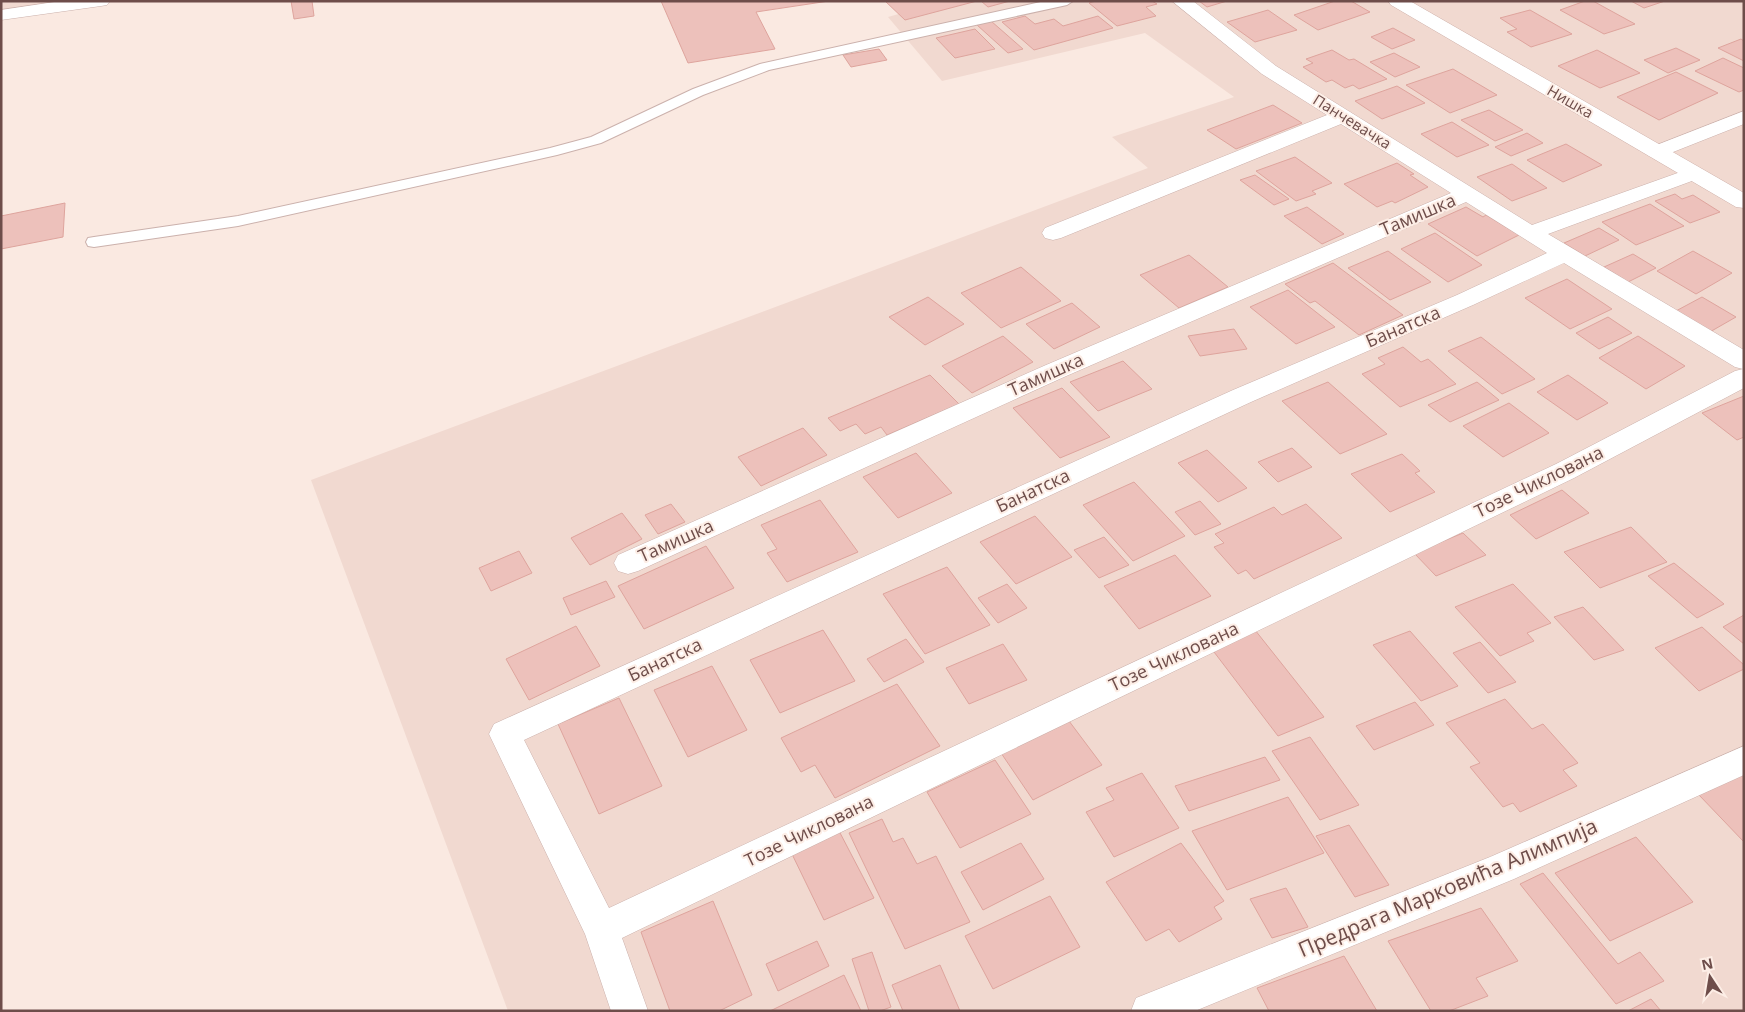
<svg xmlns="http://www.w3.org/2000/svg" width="1745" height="1012" font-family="'Open Sans',sans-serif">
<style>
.residential{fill:#f1d9d0}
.building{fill:#edc1bb;stroke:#dea49d}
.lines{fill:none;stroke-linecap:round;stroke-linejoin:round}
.lane-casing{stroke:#cbb1ac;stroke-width:2}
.street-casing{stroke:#cbb1ac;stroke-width:1}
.secondary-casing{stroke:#ceb0a9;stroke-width:1}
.lane{fill:#fff;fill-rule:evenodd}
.street{fill:#fff;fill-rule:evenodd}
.secondary{fill:#fff;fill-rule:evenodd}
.labels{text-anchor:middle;stroke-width:4;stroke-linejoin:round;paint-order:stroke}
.far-street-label{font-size:15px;fill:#6e4d4a;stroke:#fdeee6}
.street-label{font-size:18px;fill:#6e4d4a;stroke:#fdeee6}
.near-street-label{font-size:21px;fill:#6e4d4a;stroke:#fdeee6}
</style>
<rect width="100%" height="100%" fill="#fae9e1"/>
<path class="residential" d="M1 1H102L1 15Z
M944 1H1744V1011H508L311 480 1148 168 1112 137 1234 97 1145 33 942 81 888 17Z"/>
<path class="building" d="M291 1H312L314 16 294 19Z
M661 1H829L756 12 775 49 688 63Z
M885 1H977L905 20Z
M981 1H1010L988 7Z
M1096 1H1152L1157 4 1146 7 1156 16 1117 26 1089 3Z
M1199 1H1227L1207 7Z
M1335 1H1351L1370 12 1318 30 1294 15Z
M1585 1H1593L1635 24 1604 34 1560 10Z
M1631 1H1665L1644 8Z
M1268 10 1297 30 1255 42 1227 22Z
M1530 10 1572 34 1531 47 1507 32 1517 29 1500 18Z
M1025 16 1035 24 1054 19 1063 26 1098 16 1113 28 1034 50 1002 22Z
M991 21 1023 49 1008 53 977 25Z
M1393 28 1415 40 1392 49 1371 37Z
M975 29 995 49 955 58 936 38Z
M1741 39 1744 41V61L1718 48Z
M1676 48 1700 60 1668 73 1644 60Z
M879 49 887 60 851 67 843 55Z
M1332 50 1349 60 1354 59 1387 79 1359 89 1353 85 1345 88 1332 80 1326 82 1303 67 1313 63 1306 59Z
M1597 50 1640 73 1600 88 1558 66Z
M1394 53 1420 67 1395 77 1370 62Z
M1723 58 1744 68V90L1739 92 1695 71Z
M1453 69 1497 95 1450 113 1406 85Z
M1676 72 1718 93 1659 120 1617 97Z
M1397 86 1425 103 1382 119 1355 101Z
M1273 105 1302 123 1236 149 1207 130Z
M1489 110 1523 130 1495 141 1461 120Z
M1452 122 1489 145 1457 157 1421 134Z
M1527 133 1543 143 1511 156 1495 147Z
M1566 144 1602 165 1563 182 1527 160Z
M1295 157 1332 183 1312 191 1316 194 1296 201 1256 171Z
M1397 163 1414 174 1410 175 1428 187 1395 203 1392 201 1377 207 1344 184Z
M1512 164 1547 188 1512 201 1477 177Z
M1255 175 1289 199 1274 205 1240 180Z
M1675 194 1682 199 1693 195 1720 212 1690 223 1655 201Z
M65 203 63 237 1 249V216Z
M1650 204 1684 226 1636 245 1602 222Z
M1307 207 1344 234 1322 244 1284 216Z
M1466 207 1483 217 1486 215 1519 235 1477 256 1428 224Z
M1599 228 1619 240 1585 256 1564 243Z
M1435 233 1482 265 1448 282 1401 249Z
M1388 251 1431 282 1390 300 1348 268Z
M1693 251 1732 273 1696 294 1657 271Z
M1633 254 1656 268 1628 282 1604 267Z
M1189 255 1228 287 1179 308 1140 275Z
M1333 263 1403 315 1359 335 1315 301 1310 303 1285 284Z
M1021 267 1061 301 1001 328 961 293Z
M1567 279 1612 309 1570 329 1525 298Z
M1288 290 1335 327 1296 344 1250 307Z
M928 297 964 324 925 345 889 317Z
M1702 297 1736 317 1708 333 1674 312Z
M1072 303 1100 327 1054 349 1026 324Z
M1608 317 1632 333 1599 349 1576 333Z
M1234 329 1247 349 1200 356 1188 336Z
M1003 336 1033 362 972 393 942 366Z
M1638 336 1685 366 1646 389 1599 358Z
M1481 337 1535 379 1502 394 1448 351Z
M1403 347 1421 362 1428 359 1456 384 1400 407 1362 374 1385 364 1378 358Z
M1123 361 1152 389 1098 411 1070 382Z
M930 375 959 404 887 435 881 427 865 434 856 424 840 431 828 418Z
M1568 375 1608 403 1577 420 1537 392Z
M1328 382 1387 434 1340 454 1282 401Z
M1477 382 1499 400 1450 422 1428 405Z
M1062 388 1110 437 1060 458 1013 408Z
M1744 396V437L1737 440 1702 413Z
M1509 403 1549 433 1503 457 1463 426Z
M803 428 827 455 761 486 738 457Z
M1292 448 1312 467 1278 482 1258 462Z
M1207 450 1247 488 1218 502 1178 463Z
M916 453 952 493 898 518 863 477Z
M1402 454 1420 471 1415 473 1435 492 1390 512 1351 474Z
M1134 482 1185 536 1133 561 1083 505Z
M1562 490 1589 513 1536 539 1510 515Z
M820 500 858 552 787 582 767 553 777 549 761 525Z
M1200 501 1221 524 1195 535 1175 512Z
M671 504 685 522 658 534 645 515Z
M1306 504 1342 538 1254 579 1246 570 1238 574 1214 547 1224 543 1215 534 1274 507 1282 515Z
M622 513 642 539 590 565 571 538Z
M1035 516 1072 557 1016 584 980 542Z
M1631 527 1667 562 1600 588 1564 552Z
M1463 533 1486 555 1436 576 1414 553Z
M1104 537 1129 565 1099 578 1074 550Z
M706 546 734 588 644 629 618 586Z
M519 551 532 573 491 591 479 568Z
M1175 555 1211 596 1139 629 1104 586Z
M1674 563 1724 604 1697 618 1648 576Z
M947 567 990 625 925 654 883 594Z
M606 581 615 597 571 615 563 598Z
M1007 584 1027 608 998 623 978 598Z
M1513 584 1551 623 1527 633 1534 641 1500 656 1455 607Z
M1583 607 1624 650 1594 660 1554 617Z
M1744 615V644L1723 627Z
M576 626 600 666 529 700 506 659Z
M1702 627 1744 665V669L1699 691 1655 648Z
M823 630 855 681 780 713 750 660Z
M1255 630 1324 717 1278 736 1211 648Z
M1410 631 1458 686 1421 701 1373 645Z
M906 639 924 662 884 682 867 659Z
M1480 642 1516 682 1488 693 1453 653Z
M1003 644 1027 680 969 704 946 668Z
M712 666 747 730 688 757 654 690Z
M897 684 940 746 835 798 815 765 801 772 781 738Z
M619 698 662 786 599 814 558 724Z
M1505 699 1532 729 1543 724 1578 763 1563 770 1577 786 1520 812 1513 803 1503 807 1470 767 1480 763 1446 723Z
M1415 702 1434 725 1374 750 1356 726Z
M1066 717 1102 765 1033 800 999 750Z
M1310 737 1359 805 1320 820 1272 751Z
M1265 757 1280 780 1189 811 1175 786Z
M995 760 1031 814 960 848 927 792Z
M1142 773 1179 828 1114 857 1086 812 1114 800 1106 788Z
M1744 774V842L1699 795Z
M1288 797 1324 853 1227 890 1192 831Z
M882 819 893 842 903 838 917 864 936 856 970 922 905 949 849 833Z
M1349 825 1389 885 1355 897 1316 836Z
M838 829 874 898 824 920 790 850Z
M1636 837 1693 902 1610 941 1555 873Z
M1021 843 1044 879 983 910 961 872Z
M1181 843 1224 901 1214 907 1222 919 1179 942 1169 929 1146 941 1106 882Z
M1543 873 1618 964 1640 952 1664 981 1616 1004 1520 884Z
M1286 888 1308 927 1272 938 1250 899Z
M1050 896 1080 947 993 989 965 936Z
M713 901 752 995 719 1011H670L641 932Z
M1481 908 1518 961 1476 978 1488 996 1449 1011H1431L1388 941Z
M817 941 829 966 778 991 766 964Z
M872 952 891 1007 880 1011H869L852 959Z
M1344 956 1377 1011H1269L1257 988Z
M940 965 960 1011H903L892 985Z
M844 975 861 1011H770Z
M1651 999 1661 1011H1628Z"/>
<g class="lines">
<g class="lane-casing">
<path id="lane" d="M1045 1H1073L1067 5 769 70 703 95 601 143 557 155 238 226 94 247 88 246 86 242 88 238 94 237 238 216 550 148 591 137 693 89 760 64Z"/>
</g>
<g class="street-casing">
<path id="street" d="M61 1H110L107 5 101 6 1 20V10Z
M1172 1H1193L1276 66 1532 225 1686 170 1693 168 1700 170 1704 174 1700 178 1548 234 1744 350V388L1574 478 622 938 648 1011H611L585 934 489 734 494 724 1233 390 1457 295 1547 253 1466 202 1064 377 638 571 628 574 618 571 614 563 618 555 1046 365 1451 193 1341 124 1061 238 1053 240 1045 238 1042 233 1045 228 1327 115 1262 74ZM1564 263 1735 367 1743 369 1735 371 1556 464 609 908 524 740 1251 402 1473 305Z
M1744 111V124L1663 156 1656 158 1649 156 1646 152 1649 148Z
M1744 746V775L1514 879 1195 1011H1131L1136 998 1490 857Z"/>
</g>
<g class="secondary-casing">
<path id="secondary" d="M1388 1H1410L1744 193V208L1736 207 1391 5Z"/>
</g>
<use href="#lane" class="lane"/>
<use href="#street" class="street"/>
<use href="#secondary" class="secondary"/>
</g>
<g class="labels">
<g class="far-street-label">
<text transform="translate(1570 102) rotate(30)" y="5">Нишка</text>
<text transform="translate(1352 122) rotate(32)" y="5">Панчевачка</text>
</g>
<g class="street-label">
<text transform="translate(1418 215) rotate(-23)" y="6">Тамишка</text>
<text transform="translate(1403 327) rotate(-23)" y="6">Банатска</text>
<text transform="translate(1046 375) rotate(-24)" y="6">Тамишка</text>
<text transform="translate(1539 482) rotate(-26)" y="6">Тозе Чиклована</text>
<text transform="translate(1033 491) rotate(-25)" y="6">Банатска</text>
<text transform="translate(676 541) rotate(-24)" y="6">Тамишка</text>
<text transform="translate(1174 657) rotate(-25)" y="6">Тозе Чиклована</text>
<text transform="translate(665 660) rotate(-25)" y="6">Банатска</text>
<text transform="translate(809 831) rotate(-26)" y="6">Тозе Чиклована</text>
</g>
<g class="near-street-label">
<text transform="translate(1448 888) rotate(-23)" y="7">Предрага Марковића Алимпија</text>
</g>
</g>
<rect width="1745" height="1012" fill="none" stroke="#6e4d4a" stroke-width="5"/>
<g transform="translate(1710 977) rotate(348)" stroke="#fdeee6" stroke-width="4" paint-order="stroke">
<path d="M0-4L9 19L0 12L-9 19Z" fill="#6e4d4a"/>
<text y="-8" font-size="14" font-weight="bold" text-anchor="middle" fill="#6e4d4a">N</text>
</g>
</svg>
